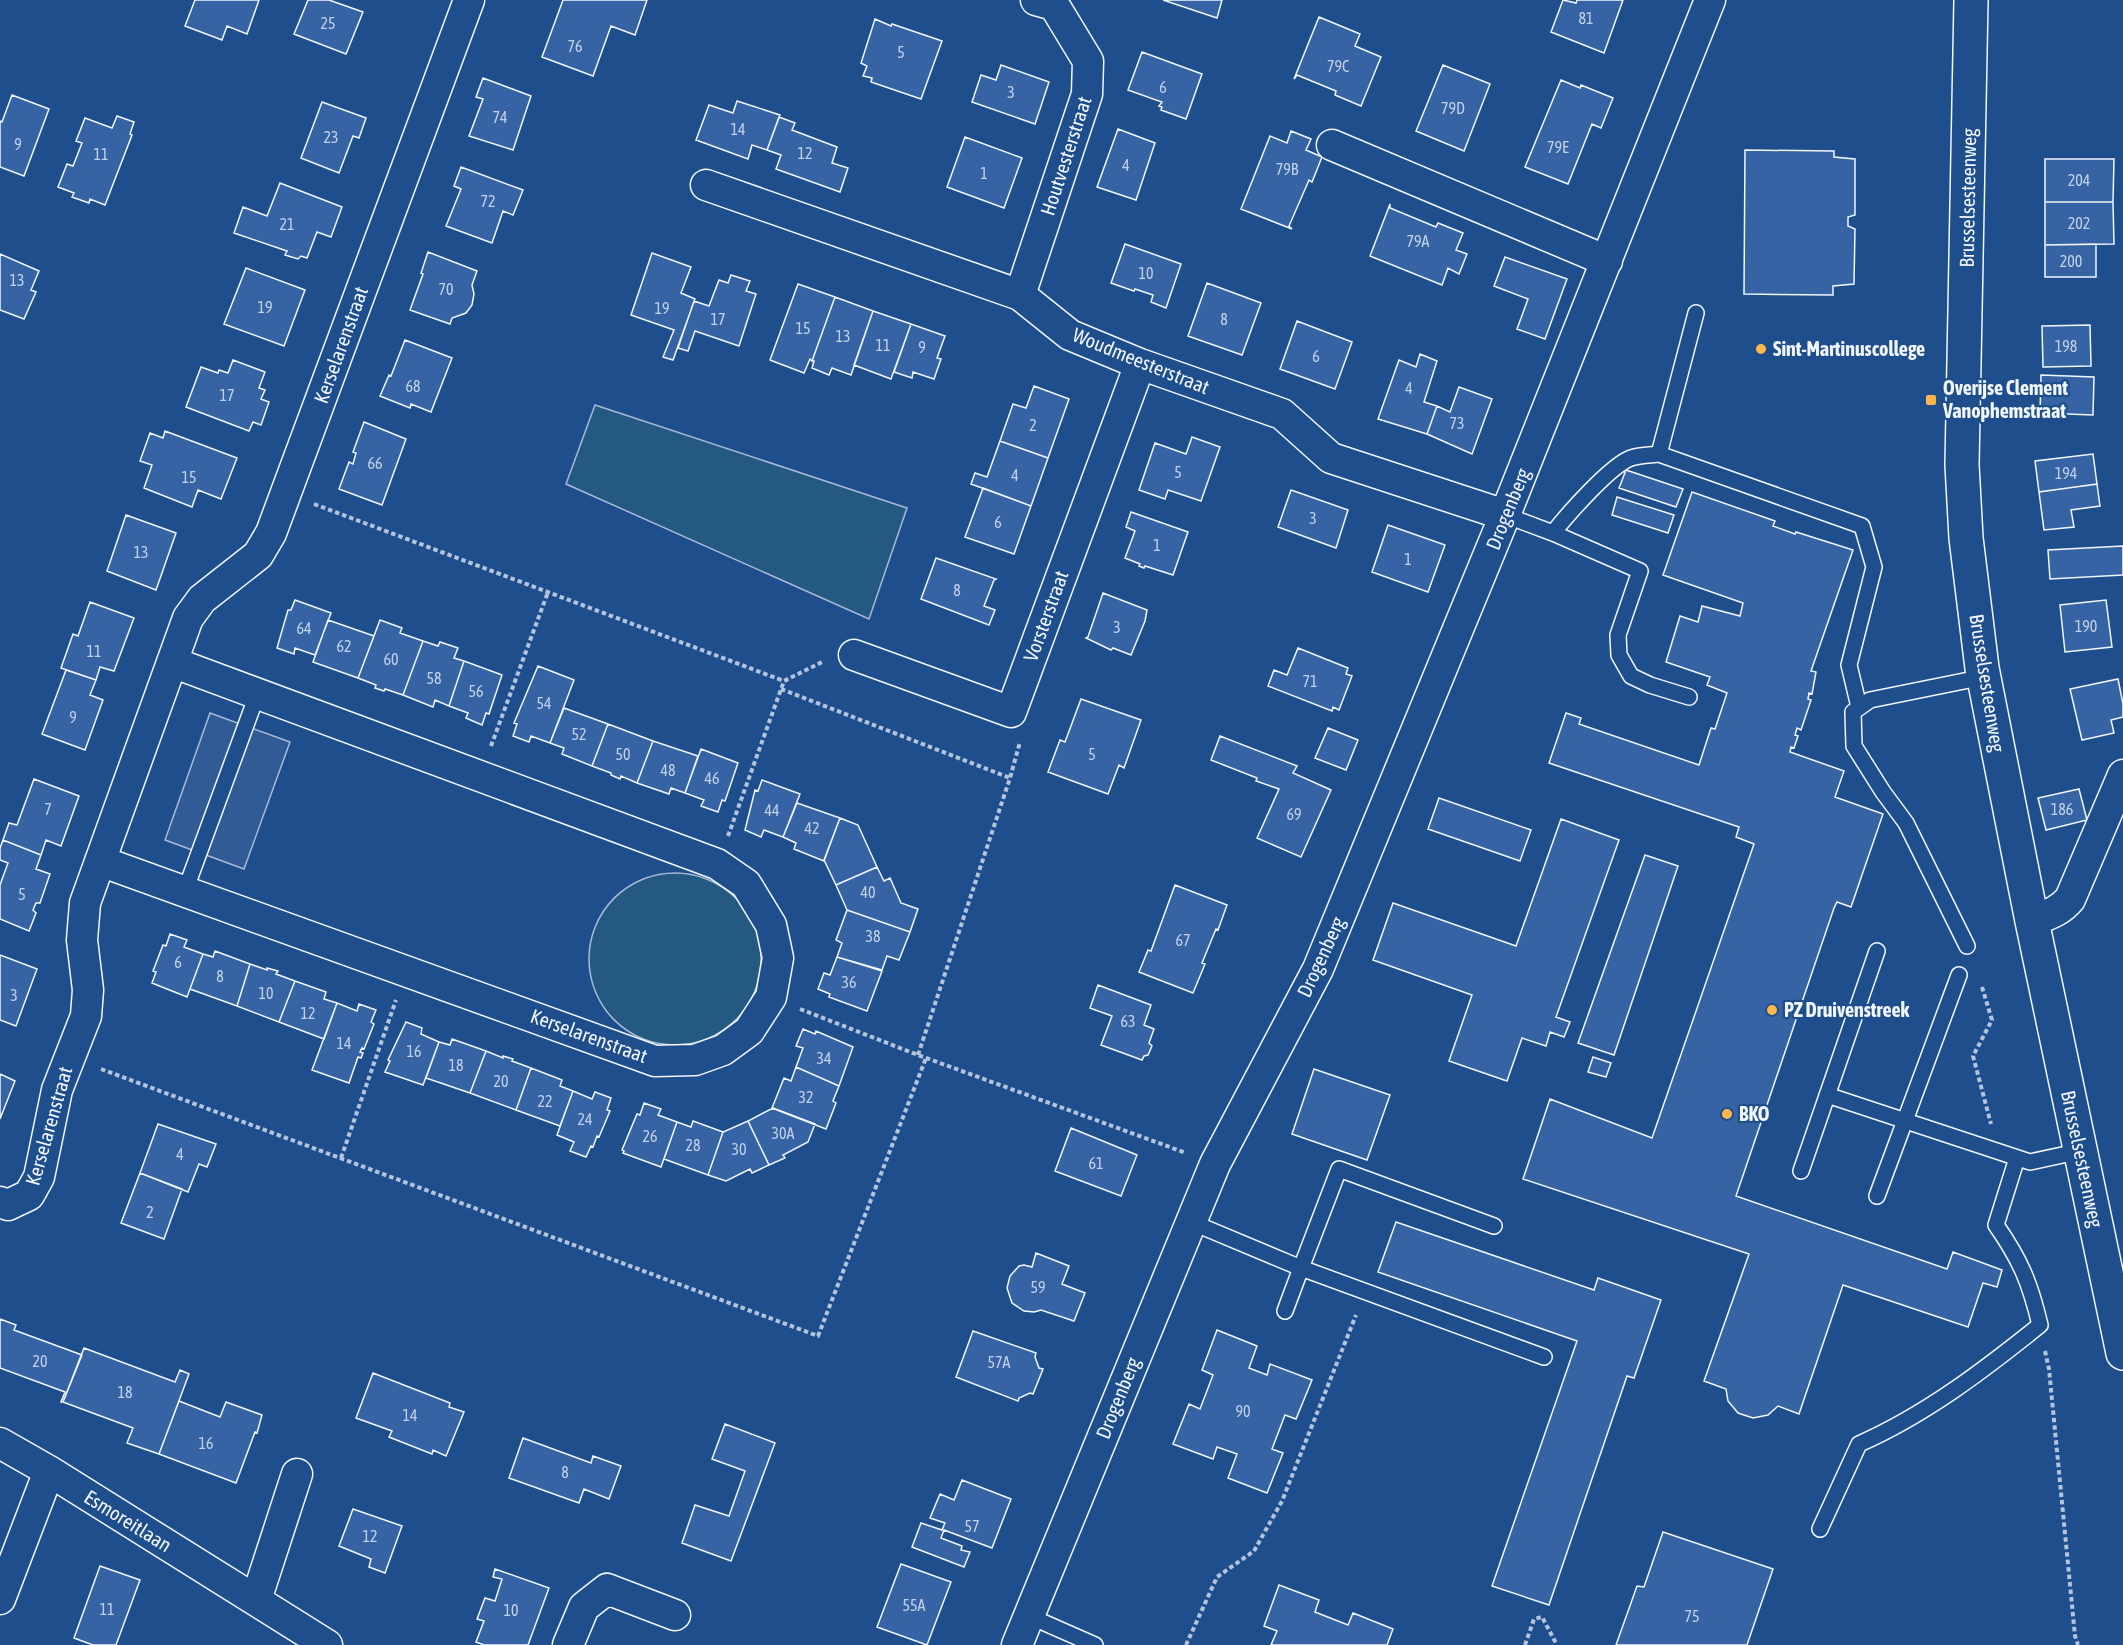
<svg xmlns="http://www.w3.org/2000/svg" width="2123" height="1645" font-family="'Asap Condensed',sans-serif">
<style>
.green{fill:#245a82;stroke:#a8bbd7;stroke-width:1.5}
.parking{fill:#305b95;stroke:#a8bbd7;stroke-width:1.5}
.building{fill:#3563a3;stroke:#f2f6ff;stroke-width:1.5}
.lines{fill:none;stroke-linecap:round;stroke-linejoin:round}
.lane-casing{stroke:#f2f6ff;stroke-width:18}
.street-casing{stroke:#f2f6ff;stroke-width:33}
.primary-casing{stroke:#f2f6ff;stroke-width:36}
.path{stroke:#b3c4dc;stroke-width:4;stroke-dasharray:4.5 3;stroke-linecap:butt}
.lane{stroke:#1f4e8c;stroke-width:15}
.street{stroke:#1f4e8c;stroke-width:30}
.primary{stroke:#1f4e8c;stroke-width:33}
.poi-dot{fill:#ffb74d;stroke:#1f4e8c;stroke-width:2}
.labels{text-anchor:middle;stroke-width:4.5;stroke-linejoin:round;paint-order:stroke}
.number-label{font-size:16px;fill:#c3d1e8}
.street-label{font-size:20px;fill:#f2f6ff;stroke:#1f4e8c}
.poi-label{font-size:20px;font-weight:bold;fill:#f2f6ff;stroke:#1f4e8c;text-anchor:start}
</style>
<rect width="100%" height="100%" fill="#1f4e8c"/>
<path class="green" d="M595 405 907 508 869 619 566 484Z
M589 959a86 86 0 1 1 172 0a86 86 0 1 1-172 0Z"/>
<path class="parking" d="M210 713 290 742 244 869 165 840Z"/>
<path class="building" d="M195 0H259L247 34 227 26 222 40 185 26Z
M308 0H329L363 12 346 54 294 34Z
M563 0H647L635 35 611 26 593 76 542 57Z
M1163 0H1222L1217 18Z
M1563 0 1576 3 1577 0H1623L1604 53 1551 32Z
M1319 17 1360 34 1355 46 1381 57 1361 106 1335 95 1336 91 1297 75 1294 79Z
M875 19 891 26 892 24 942 41 921 99 871 82 872 78 863 76 867 66 861 63Z
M1142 52 1202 74 1186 119 1161 110 1162 107 1159 106 1162 102 1128 90Z
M1001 65 1049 82 1035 124 972 102 981 75 996 80Z
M1443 65 1490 84 1464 151 1416 131Z
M483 78 531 96 513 150 469 136 483 99 476 97Z
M1561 80 1580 88 1581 85 1613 98 1601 128 1592 124 1568 184 1525 167Z
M12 95 49 109 24 176 0 167V121L2 122Z
M737 101 780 115 767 150 752 145 748 159 696 140 709 105 733 113Z
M322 102 366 118 359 138 353 136 339 173 301 158Z
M117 116 134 122 130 134 132 135 105 205 90 199 89 203 72 197 74 193 58 187 67 164 73 166 82 143 76 141 85 118 112 128Z
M779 117 795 123 792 130 837 147 832 163 848 168 840 192 776 169 781 155 767 150Z
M1118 129 1155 143 1136 200 1097 187Z
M1291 131 1311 139 1306 150 1322 157 1312 182 1309 180 1289 226 1292 229 1241 209 1270 136 1287 143Z
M965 137 1022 158 1004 208 947 187Z
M1745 150 1834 151V157L1855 159V215L1848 217V226L1855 229 1854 284 1833 286V295L1744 294Z
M2045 159H2114L2113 202H2045Z
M461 167 523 190 513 215 503 211 492 243 446 226 461 189 454 186Z
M280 183 342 207 331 237 317 232 307 258 301 256 298 259 285 255 287 251 234 233 243 207 267 216Z
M2045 202H2113L2114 244 2045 245Z
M1390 204V208L1436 227 1438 223 1463 233 1456 250 1467 254 1459 274 1448 268 1442 285 1370 256Z
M1125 244 1181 264 1166 308 1151 302 1153 295 1135 289 1134 291 1111 283Z
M2096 244V277H2045V245Z
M428 252 477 271 472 285 474 294 472 305 466 313 452 318 450 324 410 310 423 274 421 273Z
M652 253 691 267 681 293 695 299 673 360 663 357 674 330 631 315Z
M0 254 39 271 31 290 36 292 24 319 0 310Z
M1505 257 1567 279 1545 339 1517 329 1528 299 1494 286Z
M246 268 305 290 284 346 224 324Z
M731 275 750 281 746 291 756 294 739 346 695 331 688 351 678 348 694 301 709 306 719 280 728 283Z
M1207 283 1261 303 1242 355 1188 336Z
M798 284 835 297 812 361 810 359 804 373 770 360Z
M835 297 873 311 851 375 832 368 829 375 812 368 814 361H812Z
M873 311 911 324 891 379 854 365Z
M1297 321 1352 342 1335 389 1280 369Z
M911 324 945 336 937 358 941 359 934 379 913 372 912 378 894 372Z
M2090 325 2091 366 2043 367 2042 326Z
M405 340 452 358 431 412 411 404 410 408 380 396 389 375 391 376Z
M1420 354 1437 361 1424 402 1437 406 1427 434 1378 419 1399 360 1416 367Z
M233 360 265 372 259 388 265 390 261 399 269 402 261 425 253 422 249 431 186 407 201 367 218 373 219 370 228 373Z
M2041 375 2094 377 2093 415 2040 413Z
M1034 386 1069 399 1048 458 1000 441 1013 404 1026 408Z
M1459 387 1492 399 1472 454 1427 434 1437 406 1450 412Z
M364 422 406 439 382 505 339 489 349 462 353 464 356 453 353 452Z
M165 431 237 458 221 499 198 490 192 507 144 488 152 465 140 461 150 433 163 438Z
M1192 437 1220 447 1201 501 1168 490 1165 499 1139 490 1155 443 1186 454Z
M1000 441 1048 458 1031 506 971 484 975 473 987 477Z
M2093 454 2097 484 2039 492 2035 461Z
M1626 470 1683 489 1676 507 1619 488Z
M2097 484 2100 506 2071 510 2074 527 2044 530 2039 492Z
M983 488 1031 506 1014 554 965 537Z
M1291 490 1348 510 1336 548 1278 527Z
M1692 492 1775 521 1773 526 1795 534 1796 532 1853 550 1811 671 1816 672 1812 694 1809 693 1808 699 1811 700 1801 730 1797 728 1795 735 1798 736 1794 748 1791 747 1790 752 1844 771 1835 797 1883 814 1851 907 1837 902 1834 908 1736 1196 1947 1269 1953 1252 2002 1270 1997 1287 1983 1283 1968 1327 1843 1285 1799 1414 1778 1406 1768 1415 1753 1418 1738 1413 1728 1401 1726 1389 1704 1381 1749 1254 1523 1179 1550 1099 1652 1138 1754 844 1736 837 1739 827 1549 763 1566 713 1581 718 1579 724 1699 765 1711 728 1715 729 1727 693 1707 685 1710 677 1666 662 1680 616 1698 622 1702 606 1740 616 1743 603 1663 575Z
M1617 497 1674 515 1668 533 1612 515Z
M1131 512 1188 532 1173 575 1145 566 1144 568 1139 566 1140 564 1125 558 1135 531 1126 527Z
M126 515 176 533 156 590 107 571Z
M1388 525 1445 545 1428 592 1372 572Z
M2123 546V575L2050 579 2048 550Z
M936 558 996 579 994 580 984 606 995 610 989 625 921 599Z
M1103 593 1147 610 1145 621 1131 655 1113 648 1111 650 1086 638 1088 637Z
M295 600 331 613 315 655 295 648 294 654 277 648 288 610H291Z
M2106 600 2112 647 2065 652 2060 605Z
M90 602 134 618 114 671 100 667 96 680 61 668 73 634 78 636Z
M328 620 374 636 358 678 313 662Z
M380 620 402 628 400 633 423 641 403 695 385 689 384 691 375 688 376 685 358 678Z
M423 641 438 646 440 642 458 648 454 658 464 661 449 706 435 700 433 707 403 695Z
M1298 648 1348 668 1346 674 1352 676 1339 710 1333 707 1332 711 1268 686 1274 670 1287 675Z
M464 661 502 675 489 714 486 713 482 725 466 718 468 713 449 706Z
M538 666 574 680 550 743 531 736 529 742 513 736 517 724 514 723Z
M66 670 96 680 90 695 103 700 85 750 42 734Z
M2118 679 2123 704V717L2111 720 2114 733 2082 740 2070 689Z
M1081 699 1141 720 1124 768 1119 765 1108 794 1048 772 1060 740 1065 742Z
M564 708 608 724 592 766 562 754 564 748 550 743Z
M608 724 653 741 637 783 621 776 620 779 611 775V773L592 766Z
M1328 728 1358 740 1346 770 1315 758Z
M1220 736 1297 766 1293 773 1331 790 1301 857 1257 838 1279 789 1256 781 1257 778 1211 760Z
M653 741 698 756 685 793 671 788 669 794 637 783Z
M701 749 738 763 725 801 722 800 718 812 701 806 704 800 685 793Z
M34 779 79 796 61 846 46 840 41 855 3 840 9 823 17 825Z
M762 780 800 794 783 837 764 830 761 837 745 830 755 790 758 791Z
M2079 789 2087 820 2046 830 2038 798Z
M1439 798 1531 830 1520 861 1428 829Z
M797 803 840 818 824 861 794 849 796 843 783 837Z
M840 818 858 825 877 867 836 885 824 860Z
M1561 819 1619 840 1556 1017 1570 1022 1564 1037 1550 1032 1546 1046 1522 1038 1507 1081 1449 1061 1472 995 1373 960 1393 903 1516 946Z
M3 840 41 855 36 869 50 874 40 903H36L33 910 36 913 29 931 0 919V885L8 863 0 860V848Z
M1645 855 1678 866 1614 1055 1578 1043Z
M877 867 884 881 890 878 901 903 918 909 910 932 847 910 836 885Z
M1175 885 1227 905 1218 930 1216 929 1202 963 1205 964 1193 993 1139 972 1148 950 1151 951Z
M847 910 910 932 899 960 887 956 882 970 837 957 842 943 836 940Z
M170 934 187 940 184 947 203 954 187 997 152 983 156 972 153 971 163 945 166 946Z
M215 951 250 964 237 1006 190 989 203 954 213 957Z
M0 955 37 969 16 1026 0 1020Z
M837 957 882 971 867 1011 829 997 830 994 818 989 824 973 830 975Z
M250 964 267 970V968L278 971 276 974 295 981 279 1022 237 1006Z
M295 981 326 992 324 999 337 1003 324 1039 279 1022Z
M1098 985 1151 1005 1144 1025 1154 1029 1149 1043 1152 1046 1148 1055 1144 1056 1142 1060 1101 1045 1112 1016 1090 1008Z
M337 1003 357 1011 359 1004 376 1010 371 1022 374 1024 364 1049 362 1048 360 1052 363 1053 361 1058 358 1057 349 1083 312 1070Z
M406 1022 422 1028 421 1034 439 1042 423 1085 385 1072 390 1061 388 1060Z
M803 1029 815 1034 816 1031 853 1047 839 1086 796 1067 803 1048 796 1046Z
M452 1039 486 1051 470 1093 426 1078 439 1042 450 1045Z
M486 1051 503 1058V1056L513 1059 512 1061 531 1068 516 1110 470 1093Z
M1593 1057 1611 1063 1606 1077 1588 1072Z
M796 1067 839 1086 833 1101 836 1103 826 1129 772 1108 784 1078 791 1081Z
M531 1068 562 1080 560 1086 573 1091 560 1126 516 1110Z
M1314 1069 1390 1095 1367 1160 1292 1134Z
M0 1074 15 1081 0 1119Z
M573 1091 592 1099 595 1092 611 1098 607 1110 610 1111 599 1137 597 1136 593 1147 591 1146 586 1157 570 1151 574 1142 557 1135Z
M644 1103 661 1109 658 1115 677 1122 661 1167 623 1153 624 1151 622 1150 637 1114 640 1115Z
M773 1108 815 1124 808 1142 783 1155 785 1158 769 1165 748 1121Z
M693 1121 723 1132 708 1175 664 1159 677 1122 691 1127Z
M748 1121 769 1165 752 1173 750 1169 726 1181 708 1175 723 1132Z
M158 1124 216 1144 207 1167 199 1164 188 1192 140 1173Z
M1071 1128 1137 1155 1121 1196 1055 1171Z
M140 1173 182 1189 164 1239 121 1223Z
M1396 1222 1594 1290 1598 1278 1661 1300 1634 1378 1627 1376 1549 1605 1492 1586 1577 1341 1378 1272Z
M1036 1253 1069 1266 1062 1284 1085 1293 1074 1321 1041 1310 1034 1312 1024 1311 1012 1303 1007 1288 1010 1276 1019 1266 1024 1265 1032 1267Z
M0 1319 16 1325 14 1330 82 1355 63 1402H61L65 1392 0 1368Z
M1217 1330 1257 1346 1249 1368 1267 1375 1270 1364 1312 1380 1296 1419 1285 1415 1272 1449 1283 1453 1267 1493 1228 1478 1237 1454 1217 1447 1213 1459 1173 1444 1189 1404 1200 1409 1213 1375 1202 1370Z
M973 1331 1036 1353 1035 1357 1039 1368 1043 1369 1033 1394 1030 1393 1019 1398 1018 1401 956 1377Z
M84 1348 175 1382 180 1370 189 1374 159 1454 127 1443 133 1428 63 1402Z
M373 1373 450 1403 449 1407 464 1412 446 1456 433 1450 432 1454 389 1437 392 1431 356 1418Z
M179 1401 220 1417 226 1402 262 1415 257 1433 255 1432 236 1483 159 1454Z
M725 1424 775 1443 731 1561 682 1543 695 1505 729 1516 745 1471 712 1459Z
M523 1438 591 1463 593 1456 621 1466 609 1499 584 1489 579 1503 509 1478Z
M962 1480 1011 1499 992 1548 944 1530 941 1538 962 1546 961 1550 970 1552 964 1567 912 1547 921 1523 942 1530 945 1523 930 1518 940 1494 954 1500Z
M353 1509 402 1526 385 1573 369 1567 371 1559 339 1546Z
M1663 1532 1773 1569 1747 1645H1616L1637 1586 1644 1587Z
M901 1564 951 1582 927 1645 877 1627Z
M100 1566 140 1580 116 1645H93L74 1638Z
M495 1569 549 1588 528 1645H484L476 1642 484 1621 477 1619 485 1598 495 1601 502 1579 493 1577Z
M1279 1585 1319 1600 1315 1612 1348 1625 1353 1613 1393 1629 1387 1645H1271L1277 1631 1264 1626Z"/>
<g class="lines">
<g class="lane-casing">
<path id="lane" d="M1696 313 1659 454 1862 526 1874 567 1849 665 1859 707
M1505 515 1553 533 1640 571 1618 635 1619 655 1631 676 1650 685 1689 697
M1553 533C1567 515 1611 465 1631 458 1639 455 1650 455 1659 454
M185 891 257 695
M1967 946 1906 823 1883 792 1854 746 1853 712 1870 700 1984 677
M1827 1095 2030 1162 2081 1151
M1801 1171 1877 951
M1877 1196 1959 975
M1191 1222 1301 1268 1339 1169 1494 1226
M1285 1311 1301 1268 1544 1357
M1820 1529 1859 1444C1925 1415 1984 1370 2040 1325 2030 1283 2021 1261 1996 1225L2017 1158
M1029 1616 1095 1645"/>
</g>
<g class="street-casing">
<path id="street" d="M1332 145 1607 261
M706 185 1020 295 1070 335 1140 364 1282 414 1331 458 1505 515
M1020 295 1087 94 1088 61 1054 5 1036 0
M854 655 1011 712 1140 364
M100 861 655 1061 695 1060 723 1050 749 1031 771 997 778 958 771 925 746 884 717 864 172 662
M2032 921C2047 915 2059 912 2070 899L2123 775
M0 1202 8 1205 29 1195 39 1177 57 1090 86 1016 88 990 82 940 85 903 188 618 202 599 258 555 271 533 469 0
M0 1443 49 1471 327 1645
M0 1599 49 1471
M256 1600 297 1474
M568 1645 584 1607 607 1589 675 1615
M1017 1645 1215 1164 1318 969 1505 515 1710 0"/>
</g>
<g class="primary-casing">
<path id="primary" d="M1971 0 1962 465 1966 538 1982 668 2032 921 2123 1353"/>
</g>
<path class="path" d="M314 504 784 681 824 661
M781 689 1010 778
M491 746 548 592
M728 836 784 681
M1982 987 1992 1020 1973 1056 1991 1124
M800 1009 918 1055 1186 1153
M918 1055 1010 778 1020 742
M101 1069 818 1336 926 1058
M341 1158 396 1000
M2045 1351 2049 1369 2075 1636 2078 1645
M1186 1645 1217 1577 1254 1551 1282 1501 1356 1315
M1525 1645 1534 1619 1542 1617 1557 1645"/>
<use href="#lane" class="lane"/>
<use href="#street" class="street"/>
<use href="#primary" class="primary"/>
</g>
<g class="poi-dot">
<circle cx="1761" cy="349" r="6"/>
<rect x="1925" y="394" width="12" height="12" rx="3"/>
<circle cx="1772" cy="1010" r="6"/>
<circle cx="1727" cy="1114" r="6"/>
</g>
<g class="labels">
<g class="number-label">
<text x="1586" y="24">81</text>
<text x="328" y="29">25</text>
<text x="575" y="52">76</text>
<text x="901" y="58">5</text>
<text x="1338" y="72">79C</text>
<text x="1163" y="93">6</text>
<text x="1011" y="98">3</text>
<text x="1453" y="114">79D</text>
<text x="500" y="123">74</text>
<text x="738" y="135">14</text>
<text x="331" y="143">23</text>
<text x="18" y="150">9</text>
<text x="1558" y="153">79E</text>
<text x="805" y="159">12</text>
<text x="101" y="160">11</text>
<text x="1126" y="171">4</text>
<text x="1287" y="175">79B</text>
<text x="984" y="179">1</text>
<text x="2079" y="186">204</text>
<text x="488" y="207">72</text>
<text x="2079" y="229">202</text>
<text x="287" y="230">21</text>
<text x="1418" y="247">79A</text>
<text x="2071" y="267">200</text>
<text x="1146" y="279">10</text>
<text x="17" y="286">13</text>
<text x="446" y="295">70</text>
<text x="265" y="313">19</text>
<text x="662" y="314">19</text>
<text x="718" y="325">17</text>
<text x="1224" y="325">8</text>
<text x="803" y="334">15</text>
<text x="843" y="342">13</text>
<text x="883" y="351">11</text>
<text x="2066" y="352">198</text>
<text x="922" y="353">9</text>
<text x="1316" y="362">6</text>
<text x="413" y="392">68</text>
<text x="1409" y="394">4</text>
<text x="227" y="401">17</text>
<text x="1457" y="429">73</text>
<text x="1033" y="431">2</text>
<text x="375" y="469">66</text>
<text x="1178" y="478">5</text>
<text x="2066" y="479">194</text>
<text x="1015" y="481">4</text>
<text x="189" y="483">15</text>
<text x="1313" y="524">3</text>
<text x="998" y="528">6</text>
<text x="1157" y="551">1</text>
<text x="141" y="558">13</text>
<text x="1408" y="565">1</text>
<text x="957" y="596">8</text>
<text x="2086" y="632">190</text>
<text x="1117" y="633">3</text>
<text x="304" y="634">64</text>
<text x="344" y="652">62</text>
<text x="94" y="657">11</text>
<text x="391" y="665">60</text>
<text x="434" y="684">58</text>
<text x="1310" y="687">71</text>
<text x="476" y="697">56</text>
<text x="544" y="709">54</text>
<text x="73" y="723">9</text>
<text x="579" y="740">52</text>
<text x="623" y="760">50</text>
<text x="1092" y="760">5</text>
<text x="668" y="776">48</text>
<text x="712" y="784">46</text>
<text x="48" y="815">7</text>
<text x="2062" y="815">186</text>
<text x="772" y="816">44</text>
<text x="1294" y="820">69</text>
<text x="812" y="834">42</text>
<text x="868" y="898">40</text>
<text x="22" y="900">5</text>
<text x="873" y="942">38</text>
<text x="1183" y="946">67</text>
<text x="178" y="968">6</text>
<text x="220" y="982">8</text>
<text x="849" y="988">36</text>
<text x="266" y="999">10</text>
<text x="14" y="1001">3</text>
<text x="308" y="1019">12</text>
<text x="1128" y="1027">63</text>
<text x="344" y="1049">14</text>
<text x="414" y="1057">16</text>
<text x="824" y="1064">34</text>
<text x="456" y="1071">18</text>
<text x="501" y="1087">20</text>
<text x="806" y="1103">32</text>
<text x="545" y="1107">22</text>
<text x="585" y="1125">24</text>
<text x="783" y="1139">30A</text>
<text x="650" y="1142">26</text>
<text x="693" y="1151">28</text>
<text x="739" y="1155">30</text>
<text x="180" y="1160">4</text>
<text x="1096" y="1169">61</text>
<text x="150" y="1218">2</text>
<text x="1038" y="1293">59</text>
<text x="40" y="1367">20</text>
<text x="999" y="1368">57A</text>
<text x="125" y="1398">18</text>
<text x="1243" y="1417">90</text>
<text x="410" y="1421">14</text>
<text x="206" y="1449">16</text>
<text x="565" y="1478">8</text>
<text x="972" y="1532">57</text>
<text x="370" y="1542">12</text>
<text x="914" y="1611">55A</text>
<text x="107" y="1615">11</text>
<text x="511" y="1616">10</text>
<text x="1692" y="1622">75</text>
</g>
<g class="street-label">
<text transform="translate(1066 156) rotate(-72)" y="7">Houtvesterstraat</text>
<text transform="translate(1968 198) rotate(-89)" y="7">Brusselsesteenweg</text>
<text transform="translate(341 345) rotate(-70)" y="7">Kerselarenstraat</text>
<text transform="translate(1141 361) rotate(22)" y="7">Woudmeesterstraat</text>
<text transform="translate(1508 509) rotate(-68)" y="7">Drogenberg</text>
<text transform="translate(1046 616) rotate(-70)" y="7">Vorsterstraat</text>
<text transform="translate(1987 683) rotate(81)" y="7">Brusselsesteenweg</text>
<text transform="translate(1321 957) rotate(-65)" y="7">Drogenberg</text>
<text transform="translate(589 1036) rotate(20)" y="7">Kerselarenstraat</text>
<text transform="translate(49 1126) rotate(-74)" y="7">Kerselarenstraat</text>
<text transform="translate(2082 1159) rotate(78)" y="7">Brusselsesteenweg</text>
<text transform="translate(1118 1398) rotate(-68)" y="7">Drogenberg</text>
<text transform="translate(128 1521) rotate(32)" y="7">Esmoreitlaan</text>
</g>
<g class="poi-label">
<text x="1773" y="356">Sint-Martinuscollege</text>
<text x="1943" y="395">Overijse Clement<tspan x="1943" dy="23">Vanophemstraat</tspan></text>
<text x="1784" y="1017">PZ Druivenstreek</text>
<text x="1739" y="1121">BKO</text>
</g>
</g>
</svg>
